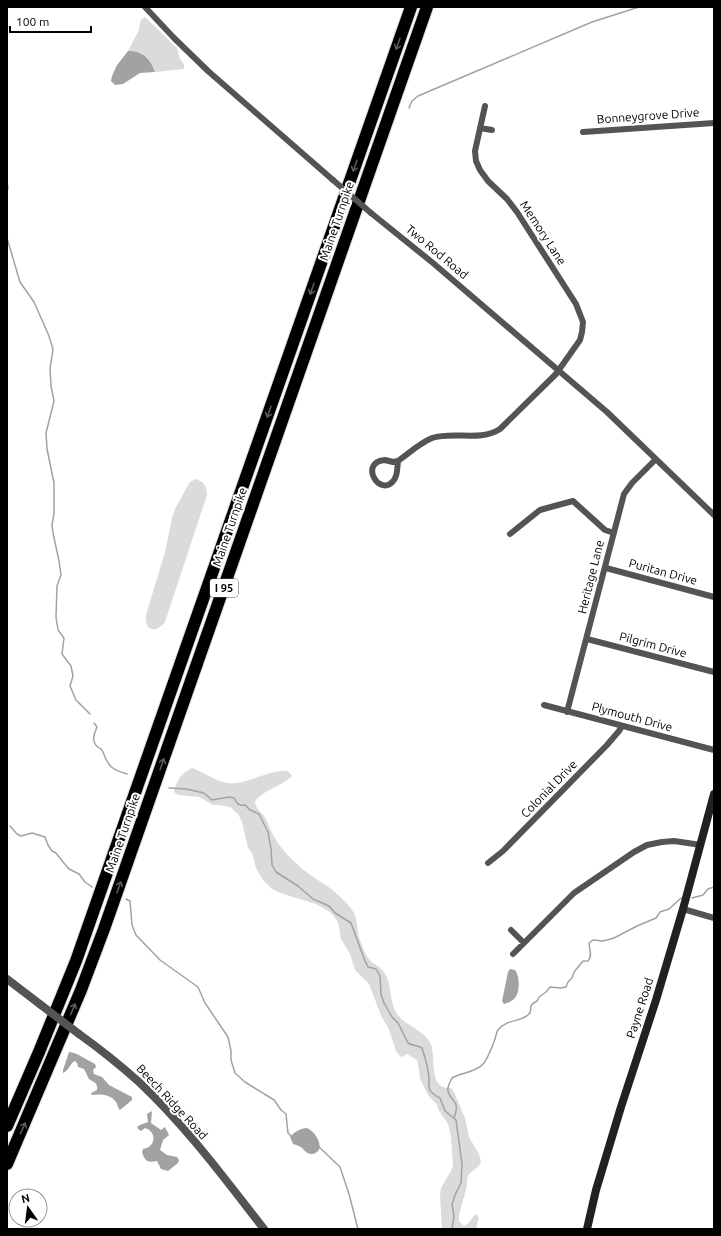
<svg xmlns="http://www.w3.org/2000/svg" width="721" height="1236" font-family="Ubuntu,sans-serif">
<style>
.green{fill:#dbdbdb}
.water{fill:#a2a2a2}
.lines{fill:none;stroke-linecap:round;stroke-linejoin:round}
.stream{stroke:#a2a2a2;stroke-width:1.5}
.motorway-casing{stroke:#dbdbdb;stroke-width:14}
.minor{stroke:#545454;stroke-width:6}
.tertiary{stroke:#545454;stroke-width:8}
.secondary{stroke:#212121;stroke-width:8}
.motorway{stroke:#000;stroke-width:12}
.minor-bridge{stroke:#545454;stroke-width:6}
.tertiary-bridge{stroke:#545454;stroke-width:8}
.oneway{stroke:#595959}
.labels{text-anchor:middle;stroke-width:4;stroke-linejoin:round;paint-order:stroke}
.shield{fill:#fff;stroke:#4c4c4c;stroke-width:1}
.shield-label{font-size:11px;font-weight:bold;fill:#000}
.street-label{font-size:12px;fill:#000;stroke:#fff}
</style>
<rect width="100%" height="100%" fill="#fff"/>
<path class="green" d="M145 17 177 48 180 59 184 64V69L155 72C150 58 144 51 128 51L138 32 141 20Z
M196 479C204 481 207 487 207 495L165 622C156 634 144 631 146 615L165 552 172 518 175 509 188 485 190 482Z
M192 768C204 772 215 781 227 783 245 786 269 769 288 771L292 776C281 787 265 789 255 801 255 808 260 811 264 816 268 822 270 829 273 835 279 846 289 857 298 865 310 877 326 883 337 894 343 899 352 908 355 915 357 921 357 927 358 933 360 941 364 951 368 958 372 964 380 966 384 972 392 983 389 1000 396 1012 405 1027 424 1029 431 1044 436 1058 428 1090 451 1088L454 1092 465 1118 469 1137 479 1154 481 1162 479 1166 469 1174 467 1179V1186L459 1215V1221L464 1226C471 1223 470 1218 476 1214L479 1218 476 1229H442L440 1195 441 1188 451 1171 453 1165 451 1137 448 1124 438 1109 437 1105 428 1095 420 1079 419 1070 417 1060 407 1054 402 1057 399 1055 396 1051 388 1027 382 1018 369 984 355 970 350 954 341 939 338 922 330 912 316 904 283 894 272 889 263 880 256 868 252 853 248 848 242 822 238 814 230 807 219 805H213L199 797 178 795 174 792C176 781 182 772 192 768Z"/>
<path class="water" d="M128 51C143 51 150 58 155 72L140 73 123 84 115 85 111 81 112 76 117 65Z
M510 969 515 970C520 976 520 992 515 998 513 1001 507 1003 504 1004L502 1001 508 972Z
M69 1052C77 1052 88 1061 95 1064L96 1067 93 1070 94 1074 102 1077 109 1085 130 1096 132 1097V1100L120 1110C117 1107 118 1105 116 1102 110 1094 100 1094 92 1095L91 1093 97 1090C98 1082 94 1083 89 1079 87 1076 86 1072 84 1069L78 1067 77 1063 75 1061C70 1063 69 1071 63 1073V1070Z
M152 1111 151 1123 161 1130 165 1127 169 1135 163 1140 160 1150 167 1155 177 1157 179 1160 178 1163 168 1171 161 1169 157 1161C147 1163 145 1161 142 1152L143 1149C155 1148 158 1132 145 1128L141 1131 138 1129 137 1127 140 1125 148 1122 147 1114Z
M307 1128C317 1132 327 1152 312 1154 305 1154 304 1148 299 1146 297 1145 295 1145 293 1144L290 1137C294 1132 301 1128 307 1128Z"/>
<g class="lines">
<path class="stream" d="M409 108 412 101 418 96 592 22 639 7
M7 182 8 188 7 191
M7 238 20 282 34 302 49 336 53 349 50 369 51 386 54 401 46 433 47 449 54 483V514L52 525 53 533 59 561 61 575 57 586 56 617 58 630 64 638 62 654 71 666 73 676 70 686 76 700 90 714
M94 723 97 727C94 734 91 742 98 747 102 750 101 748 103 752 108 766 112 770 127 774
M169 788 186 789 204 793 212 800 229 797 234 798C237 804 239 806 245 805L250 810 259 814 268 832 271 849 272 865 276 872 298 886 313 899 329 906 335 913 351 923 365 961 368 967 376 969 380 976 381 994 384 1003 392 1017 398 1023 408 1043C413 1046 417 1045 422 1048 425 1057 429 1070 429 1080 429 1084 428 1086 430 1090 432 1094 436 1096 440 1098L445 1111 456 1120 462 1164 461 1183 455 1195 452 1205 454 1216 452 1229
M10 826 17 834 21 836 32 833 45 837 48 845 52 851 56 853 63 862 69 869 79 874 85 882 92 887
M692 898 703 895 708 889 714 887
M126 899 130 901 132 925 136 935 160 960 198 987 205 1003 228 1037 231 1051V1060L235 1073 245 1082 274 1100 281 1110 286 1114 288 1133 292 1137
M454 1118C461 1098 451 1104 448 1091 447 1087 450 1082 452 1078 460 1073 477 1072 483 1064 487 1060 493 1045 495 1039 496 1036 496 1033 498 1030 507 1019 520 1022 528 1015 535 1010 525 1007 537 1001L539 997 546 992 550 987 561 988 566 987 568 982 572 978 574 972 583 961H588C593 956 589 949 589 943L593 940 603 941 614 938 637 926 656 918 660 912 669 909 681 898
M318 1146 340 1167 349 1194 358 1229"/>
<g class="motorway-casing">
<path id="motorway" d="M7 1126 39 1052 76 961 411 7
M7 1164 81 990 104 929 427 7"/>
</g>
<path class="minor" d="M145 7 174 38 208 71 333 180
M480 128 492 130
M583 132 714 123
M371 213 433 263 607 412 714 515
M385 460 393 462 398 461C397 467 398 475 394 480 380 499 358 462 385 460Z
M398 461C409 453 420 443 432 438 454 431 480 442 500 429L556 374 580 340 582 332 583 322 576 304 517 212 507 199 488 181 480 170 476 161 475 151 485 106
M510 534 540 510 573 501 605 530 614 533
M606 568 714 597
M587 639 714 672
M544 705 714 750
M567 712 624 494 632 483 656 459
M488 863 503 851 607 745 619 731 622 726
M683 909 714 918
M511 930 524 943
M513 954 574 893 634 852 647 845 662 842 674 841 701 845"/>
<path class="tertiary" d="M7 979 41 1005
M79 1034C100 1049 120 1065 139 1082 186 1126 225 1179 264 1229"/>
<path class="secondary" d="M587 1229 596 1190 621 1107 656 1000 683 909 714 794"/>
<use href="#motorway" class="motorway"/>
<path class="minor-bridge" d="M333 180 371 213"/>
<path class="tertiary-bridge" d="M41 1005 79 1034"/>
</g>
<defs><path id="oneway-shaft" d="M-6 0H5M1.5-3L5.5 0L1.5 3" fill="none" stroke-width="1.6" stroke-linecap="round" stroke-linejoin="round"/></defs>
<g class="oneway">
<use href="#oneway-shaft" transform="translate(398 44) rotate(109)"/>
<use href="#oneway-shaft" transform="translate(355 166) rotate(109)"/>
<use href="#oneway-shaft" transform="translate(312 289) rotate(109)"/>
<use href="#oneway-shaft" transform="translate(269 412) rotate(109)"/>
<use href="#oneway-shaft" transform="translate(162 764) rotate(-71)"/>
<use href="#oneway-shaft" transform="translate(119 887) rotate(-71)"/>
<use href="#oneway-shaft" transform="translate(73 1009) rotate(-67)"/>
<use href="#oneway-shaft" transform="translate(23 1128) rotate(-66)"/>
</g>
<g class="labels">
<rect class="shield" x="210" y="579" width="28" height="18" rx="3"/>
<g class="shield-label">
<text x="224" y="592">I 95</text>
</g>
<g class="street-label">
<text transform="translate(648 116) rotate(-4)" y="4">Bonneygrove Drive</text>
<text transform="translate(337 221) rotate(-71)" y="4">Maine Turnpike</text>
<text transform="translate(543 233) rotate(57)" y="4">Memory Lane</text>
<text transform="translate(437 252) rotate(40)" y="4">Two Rod Road</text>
<text transform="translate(230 527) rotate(-71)" y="4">Maine Turnpike</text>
<text transform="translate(663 572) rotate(15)" y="4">Puritan Drive</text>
<text transform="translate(591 577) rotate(-76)" y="4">Heritage Lane</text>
<text transform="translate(653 645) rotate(15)" y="4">Pilgrim Drive</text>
<text transform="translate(632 717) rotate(15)" y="4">Plymouth Drive</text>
<text transform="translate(549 789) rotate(-46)" y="4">Colonial Drive</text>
<text transform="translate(123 833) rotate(-71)" y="4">Maine Turnpike</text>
<text transform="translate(640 1008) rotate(-72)" y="4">Payne Road</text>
<text transform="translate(172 1102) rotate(47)" y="4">Beech Ridge Road</text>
</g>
</g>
<rect width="721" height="1236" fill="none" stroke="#000000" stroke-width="16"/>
<g transform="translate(28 1208) rotate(346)"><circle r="19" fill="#ffffff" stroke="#999999"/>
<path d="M0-3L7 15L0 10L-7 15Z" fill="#000000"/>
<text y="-6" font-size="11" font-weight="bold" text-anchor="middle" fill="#000000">N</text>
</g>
<path d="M10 26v6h81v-6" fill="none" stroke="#000000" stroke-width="2"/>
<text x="16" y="26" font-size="12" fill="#000000" stroke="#ffffff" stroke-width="3" paint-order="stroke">100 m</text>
</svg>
